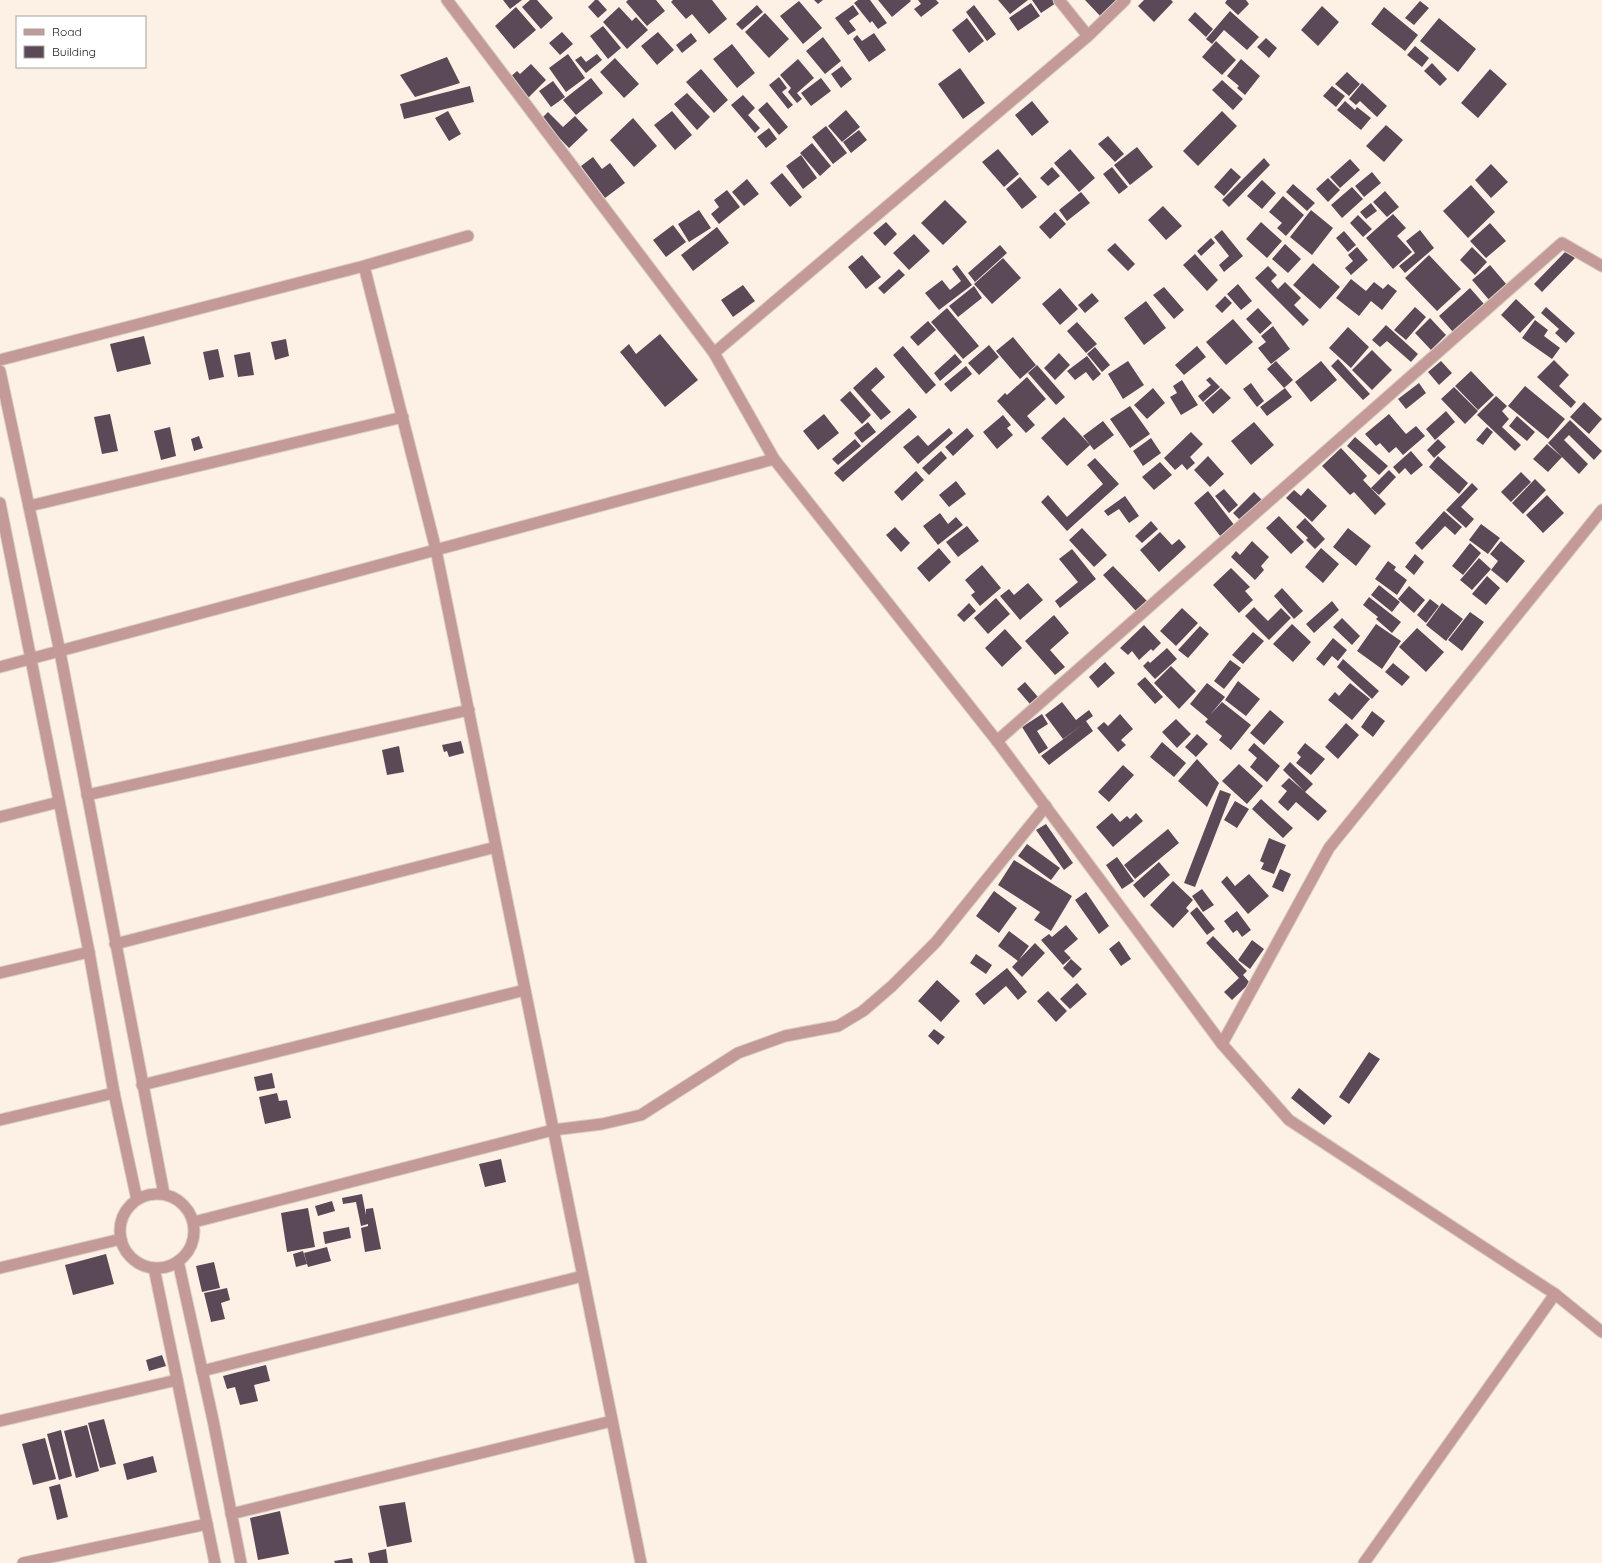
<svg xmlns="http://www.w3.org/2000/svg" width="1602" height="1563" font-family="Quicksand,sans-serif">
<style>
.building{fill:#5b4958}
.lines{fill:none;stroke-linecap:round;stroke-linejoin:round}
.minor-casing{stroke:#d9cec3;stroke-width:13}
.tertiary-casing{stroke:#d9cec3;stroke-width:13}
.minor{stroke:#c49a99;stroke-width:11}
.tertiary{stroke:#c49a99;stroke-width:11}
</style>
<rect width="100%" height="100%" fill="#fdf1e5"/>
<path class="building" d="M503 0H522L510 9Z
M530 0H537L553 18 541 29 522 7Z
M595 0H598L607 10 598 18 588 7Z
M628 0H656L665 11 647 26 626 2Z
M673 0H712L727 19 709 34 692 14 686 19 671 2Z
M814 0H823L818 4Z
M858 0H870L887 23 878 29 872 21 870 23 854 3Z
M878 0H910L911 1 892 17Z
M918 0H936L939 3 921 17 914 9 921 4Z
M998 0H1028L1010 14Z
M1032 0H1053L1056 3 1041 13Z
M1085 0H1123L1103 19Z
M1144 0H1171L1173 2 1154 22 1138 6Z
M1227 0H1246L1249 4 1238 15 1225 3Z
M799 1 822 28 803 44 780 16Z
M1420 1 1429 8 1414 25 1405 18Z
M1031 3 1040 16 1018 31 1009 18Z
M757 5 763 12 742 30 736 24Z
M853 5 859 14 849 21 856 30 848 35 835 18Z
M974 5 996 34 987 41 966 12Z
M1322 6 1339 22 1318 46 1301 30Z
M516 7 536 30 514 49 495 26Z
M619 7 632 21 636 17 648 30 627 49 603 22Z
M1384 7 1418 35 1405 51 1371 24Z
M1230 11 1259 37 1247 50 1224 30 1212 44 1206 39Z
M1195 12 1213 29 1206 37 1188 20Z
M765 13 789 39 769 58 745 32Z
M967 18 984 41 969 53 952 30Z
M1439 18 1476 49 1458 72 1420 41Z
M603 26 621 48 608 59 590 36Z
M562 32 573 44 560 55 549 43Z
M658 32 674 50 657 65 641 46Z
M691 33 697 41 682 53 676 45Z
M874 33 886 50 869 62 853 39 857 35 862 41Z
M823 37 841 61 825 74 806 51Z
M1266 38 1277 48 1269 58 1257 47Z
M1216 41 1236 60 1222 75 1202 57Z
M732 44 755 73 737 88 713 59Z
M1415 46 1429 58 1422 67 1407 55Z
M568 54 585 78 566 92 549 68Z
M597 54 602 60 586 73 575 60 581 56 586 62Z
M447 57 460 83 415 97 400 75Z
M615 58 639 84 624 98 600 72Z
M798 59 814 78 797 93 802 99 797 103 788 92 791 88 780 75Z
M1241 59 1260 76 1245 95 1237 88 1239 86 1227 76Z
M1432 63 1447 79 1440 86 1424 71Z
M531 64 546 80 527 99 508 79 517 71 520 74Z
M842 66 852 79 841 88 831 74Z
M960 68 985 103 963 119 938 84Z
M701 69 728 100 714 113 686 82Z
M1490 69 1507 84 1478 118 1461 103Z
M1347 72 1360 84 1349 96 1335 84Z
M779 77 787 88 782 92 793 105 788 109 769 85Z
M591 78 603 93 576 115 563 100Z
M821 78 831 91 811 106 801 93Z
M1222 80 1243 99 1233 110 1212 90Z
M553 81 565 97 551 107 539 91Z
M1362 83 1387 106 1377 117 1360 101 1356 105 1349 99Z
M470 86 474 102 404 119 400 104Z
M1332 86 1345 96 1336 107 1323 96Z
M687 93 710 117 697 130 674 104Z
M743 95 755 108 748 115 760 128 755 133 731 105Z
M1032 101 1049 122 1032 136 1015 115Z
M1345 101 1355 110 1357 107 1371 118 1361 130 1337 110Z
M767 102 788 127 779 135 758 110Z
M846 110 860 127 842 142 828 126Z
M448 111 461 134 449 141 435 118Z
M672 111 692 135 675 150 654 125Z
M1222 111 1237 126 1198 166 1183 151Z
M548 112 563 127 575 116 588 130 569 148 541 119Z
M633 118 657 146 634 167 610 140Z
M1386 125 1403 140 1384 162 1366 146Z
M826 126 847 153 833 164 812 137Z
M769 128 777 139 766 148 757 137Z
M859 130 867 140 851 153 843 142Z
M1108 136 1124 154 1115 162 1098 144Z
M812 143 831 166 820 176 800 153Z
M1137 147 1153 167 1130 185 1114 165Z
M998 149 1019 174 1004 187 982 162Z
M1070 149 1095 178 1079 192 1054 163Z
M801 155 817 178 803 189 786 166Z
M593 157 602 169 610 163 625 183 605 198 581 166Z
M1264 158 1270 165 1229 207 1222 200Z
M1350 159 1360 170 1340 188 1330 177Z
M1491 164 1508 182 1491 198 1475 180Z
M1052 167 1060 176 1048 186 1040 178Z
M1112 167 1128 187 1119 194 1103 174Z
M1231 168 1241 177 1224 196 1214 187Z
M1372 172 1381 183 1364 197 1355 186Z
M782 173 802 197 790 207 770 183Z
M1020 177 1037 197 1022 209 1006 189Z
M1328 178 1340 190 1328 202 1316 189Z
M747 179 759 194 744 206 732 192Z
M1262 180 1276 193 1262 209 1247 196Z
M1293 184 1315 203 1307 211 1286 192Z
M1471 185 1495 212 1468 238 1443 211Z
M1352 187 1363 199 1342 218 1331 205Z
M727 190 740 207 719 224 711 214 719 207 714 200Z
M1385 191 1399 207 1387 217 1373 202Z
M1081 192 1090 203 1067 221 1059 210Z
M1283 196 1304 215 1286 236 1277 228 1282 223 1269 212Z
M945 200 967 222 943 245 921 223Z
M1371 203 1377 211 1366 219 1360 212Z
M1163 206 1182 226 1166 240 1148 220Z
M699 210 711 228 689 242 678 224Z
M1311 210 1333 228 1312 255 1290 237Z
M1055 212 1066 224 1050 239 1039 227Z
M1393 214 1406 228 1397 236 1412 252 1393 269 1366 238Z
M1358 215 1372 229 1363 237 1350 223Z
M886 222 897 234 885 246 873 233Z
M1261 222 1282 241 1267 258 1246 239Z
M1490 223 1506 241 1486 258 1470 241Z
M673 225 686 242 666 257 653 240Z
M717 227 729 243 693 271 681 255Z
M1222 230 1243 256 1224 272 1219 265 1229 256 1214 237Z
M1420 230 1434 248 1405 273 1399 266 1415 253 1406 241Z
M1344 231 1356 245 1348 252 1336 238Z
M914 234 930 251 909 270 893 253Z
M1211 238 1215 243 1201 256 1197 251Z
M1115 243 1135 264 1128 271 1107 250Z
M1285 244 1301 259 1288 273 1272 259Z
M1000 245 1007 253 975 282 968 273Z
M1357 247 1368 260 1351 275 1345 268 1353 261 1348 255Z
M1472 247 1487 262 1475 275 1460 260Z
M1567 250 1575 258 1542 292 1534 284Z
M1195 254 1218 280 1207 291 1183 265Z
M862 255 881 277 866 289 848 267Z
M1429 255 1461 289 1437 311 1405 278Z
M1003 258 1021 278 992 304 974 284Z
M1313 263 1340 287 1320 309 1293 285Z
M957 265 972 285 939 310 925 293 942 280 950 290 961 281 952 269Z
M1490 265 1507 285 1490 301 1472 280Z
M1268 266 1277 275 1271 281 1278 289 1285 282 1301 298 1294 305 1309 320 1303 326 1255 278Z
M899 269 905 275 884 294 878 288Z
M1351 279 1366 291 1374 282 1383 289 1388 284 1397 291 1382 310 1371 301 1359 316 1336 298Z
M1238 284 1252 301 1241 310 1227 294Z
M743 285 755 301 733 317 721 300Z
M974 286 982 298 958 317 949 306Z
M1164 287 1184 310 1174 319 1153 295Z
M1060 288 1078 309 1060 325 1042 304Z
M1470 288 1484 304 1453 332 1439 316Z
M1092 293 1099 301 1085 313 1078 305Z
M1225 296 1232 303 1222 313 1215 306Z
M1516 299 1535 317 1520 333 1501 315Z
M1146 301 1166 328 1144 345 1124 318Z
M1415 307 1426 317 1406 340 1394 330Z
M1546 307 1575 333 1566 343 1555 333 1559 329 1541 313Z
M947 308 979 346 963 359 931 322Z
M1258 308 1272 323 1260 334 1246 319Z
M1430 318 1446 335 1431 350 1415 333Z
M1233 319 1253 342 1226 365 1206 342Z
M1535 320 1548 330 1544 336 1560 348 1552 359 1522 338Z
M928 321 936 330 918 346 910 337Z
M1077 322 1097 344 1086 353 1067 331Z
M1386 325 1418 354 1411 362 1387 341 1380 347 1372 340Z
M1273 326 1290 349 1271 364 1258 348 1266 342 1261 336Z
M1348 327 1369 347 1351 368 1329 348Z
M660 334 698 380 665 407 620 352 629 344 636 354Z
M144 336 151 364 117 372 110 344Z
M1013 337 1036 365 1020 379 996 351Z
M286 339 289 356 275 360 271 342Z
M989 345 999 357 979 375 968 363Z
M903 346 936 385 926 394 893 355Z
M1197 346 1206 357 1184 375 1175 365Z
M1095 347 1110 365 1102 372 1087 354Z
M218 349 224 377 209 380 203 352Z
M1372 350 1392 370 1372 390 1352 370Z
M250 352 254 375 238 377 234 355Z
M1059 353 1070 365 1055 380 1044 368Z
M955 354 962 362 940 381 934 373Z
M1087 356 1101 374 1093 381 1086 372 1075 380 1067 371Z
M1338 359 1370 394 1363 400 1331 366Z
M1554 360 1569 375 1559 386 1576 402 1571 408 1537 377Z
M1128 361 1144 385 1123 399 1108 374Z
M1276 361 1293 380 1284 388 1267 369Z
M1321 361 1337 380 1311 402 1295 382Z
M1441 361 1452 373 1439 385 1428 372Z
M1037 365 1065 397 1056 405 1028 373Z
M966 366 972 374 951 392 944 384Z
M876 367 885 377 871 390 891 412 881 420 853 388Z
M1471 371 1494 395 1478 410 1455 386Z
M1027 377 1046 399 1027 416 1035 425 1026 433 997 401 1005 393 1007 395Z
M1210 377 1220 387 1203 402 1198 396 1211 385 1206 380Z
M1182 380 1198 405 1181 415 1170 397 1177 393 1173 386Z
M1251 383 1264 401 1257 407 1243 389Z
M1419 383 1426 393 1406 409 1398 399Z
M1525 386 1565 419 1548 439 1508 406Z
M1454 387 1478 411 1465 424 1441 399Z
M1153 388 1165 403 1147 419 1134 405Z
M1221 388 1231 398 1213 414 1204 403Z
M1285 388 1292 397 1267 416 1260 407Z
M850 391 871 415 862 424 840 400Z
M1496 396 1507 406 1502 411 1509 419 1502 427 1521 445 1515 451 1477 415Z
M1584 402 1602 419 1589 434 1570 417Z
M1130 406 1150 434 1130 448 1110 419Z
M909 408 917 417 843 482 834 473Z
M1446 411 1455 422 1435 440 1426 429Z
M110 414 118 451 102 454 94 417Z
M824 414 839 433 818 450 803 431Z
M1389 414 1406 434 1416 426 1425 436 1403 455 1396 447 1389 453 1380 443 1376 446 1365 434Z
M1003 415 1011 425 1007 428 1013 435 997 449 983 432Z
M1517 416 1535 432 1527 441 1509 426Z
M1064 417 1090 445 1067 466 1041 438Z
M1570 420 1602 451 1594 460 1569 435 1564 440 1588 464 1579 474 1548 443Z
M1103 421 1114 435 1094 450 1083 436Z
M868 422 876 432 862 443 854 433Z
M1254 422 1274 445 1251 465 1231 441Z
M170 427 176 456 161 460 154 431Z
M1487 427 1493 432 1483 445 1476 440Z
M949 428 953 433 918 464 903 447 918 435 928 446Z
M967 428 974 436 953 456 945 447Z
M1191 432 1203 444 1190 457 1195 463 1187 470 1182 464 1175 470 1164 458Z
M199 436 203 448 194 451 191 439Z
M1355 437 1388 466 1379 475 1347 446Z
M1151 438 1161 453 1143 466 1133 451Z
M855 439 861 446 838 465 832 459Z
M1438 439 1446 447 1434 458 1427 450Z
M1547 444 1562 457 1548 472 1533 459Z
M1341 448 1367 476 1363 480 1386 504 1375 515 1354 492 1350 495 1322 466Z
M941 451 947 458 929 475 922 468Z
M1411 451 1423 465 1411 475 1405 468 1399 474 1393 467Z
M1208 456 1224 474 1210 487 1194 470Z
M1438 456 1468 483 1459 494 1429 467Z
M1095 458 1119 484 1067 531 1041 502 1048 495 1067 517 1103 484 1087 465Z
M1160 462 1172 475 1154 490 1142 477Z
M1389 470 1396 477 1379 495 1371 488Z
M916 471 924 480 902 501 894 492Z
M1521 472 1531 482 1511 502 1501 492Z
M1535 479 1546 490 1523 514 1512 503Z
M956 481 966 494 949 507 939 495Z
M1472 483 1478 489 1461 507 1474 519 1466 528 1446 510Z
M1308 488 1327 506 1312 522 1286 498 1294 490 1301 496Z
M1224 489 1238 505 1229 513 1215 496Z
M1208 491 1235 526 1221 537 1194 503Z
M1254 492 1262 500 1241 521 1233 513Z
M1547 495 1564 513 1543 533 1526 515Z
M1125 496 1139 516 1129 523 1119 509 1108 516 1104 511Z
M1444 511 1462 527 1455 535 1445 526 1422 550 1415 543Z
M940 513 948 524 956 517 963 525 938 545 923 526Z
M1279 516 1304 542 1291 554 1266 528Z
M1305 518 1325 539 1315 549 1306 540 1308 538 1296 527Z
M1151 521 1158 529 1142 543 1135 536Z
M1481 524 1500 538 1488 554 1469 540Z
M967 526 979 541 958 557 946 542Z
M895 527 910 543 901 552 886 535Z
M1082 528 1107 555 1094 567 1069 540Z
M1348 528 1371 546 1356 566 1333 547Z
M1160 532 1172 545 1179 539 1186 547 1159 572 1140 550Z
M1252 541 1269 557 1261 566 1264 570 1255 580 1231 557 1236 551 1240 555Z
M1501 541 1525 561 1507 583 1491 570 1498 561 1490 554Z
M1470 543 1481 553 1463 575 1452 566Z
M939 548 951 562 929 582 917 568Z
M1321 548 1339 564 1323 583 1305 567Z
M1072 549 1096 579 1060 608 1055 601 1078 582 1059 559Z
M1415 554 1424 562 1414 575 1405 567Z
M1479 558 1491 569 1472 590 1460 580Z
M1388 561 1396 567 1394 570 1407 580 1397 595 1375 579Z
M982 565 1001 588 980 606 971 595 975 592 965 580Z
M1113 566 1147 601 1136 611 1103 575Z
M1231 568 1250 587 1245 591 1253 600 1239 613 1213 585Z
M1487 576 1500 588 1486 605 1472 594Z
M1028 583 1043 600 1020 620 1000 596 1009 589 1014 595Z
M1379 585 1400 602 1392 612 1371 595Z
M1409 586 1425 600 1414 613 1398 599Z
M1282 588 1303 611 1294 619 1274 596Z
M1369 597 1401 622 1392 633 1376 619 1378 617 1363 605Z
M996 598 1010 614 988 634 974 618Z
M1430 599 1439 606 1426 623 1417 615Z
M1332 601 1339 610 1314 633 1306 624Z
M969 603 976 611 964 622 957 615Z
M1442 603 1463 619 1446 641 1426 625Z
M1254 607 1268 621 1281 608 1291 618 1269 640 1245 616Z
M1182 608 1198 623 1176 646 1160 631Z
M1470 612 1484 622 1462 651 1448 640Z
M1054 615 1069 633 1050 650 1065 667 1055 675 1025 641Z
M1342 618 1360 636 1352 645 1333 627Z
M1292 624 1311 642 1293 662 1273 644Z
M1376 624 1401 641 1382 669 1357 651Z
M1144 625 1161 643 1153 651 1151 649 1139 660 1132 651 1128 655 1120 648Z
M1200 626 1209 634 1188 658 1178 650Z
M1417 628 1444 652 1426 672 1399 647Z
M1005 629 1022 648 1002 667 985 648Z
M1253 632 1264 641 1243 664 1232 655Z
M1333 638 1347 650 1338 661 1332 656 1324 666 1316 659Z
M1167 648 1177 659 1155 679 1143 666 1148 661 1150 663Z
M1343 659 1379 691 1372 699 1337 667Z
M1230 660 1241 668 1224 689 1214 681Z
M1105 662 1115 673 1098 688 1089 677Z
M1393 663 1410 677 1402 686 1385 672Z
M1171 666 1196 691 1179 709 1154 683Z
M1145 677 1163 697 1155 704 1137 684Z
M1238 681 1260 699 1246 716 1225 700Z
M1025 682 1038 697 1030 704 1017 689Z
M1207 683 1225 697 1210 715 1222 702 1251 725 1231 750 1219 740 1222 736 1205 722 1208 719 1190 704Z
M1350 683 1370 699 1352 720 1328 700 1335 692 1339 696Z
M1062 702 1076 720 1089 710 1093 716 1086 721 1093 731 1049 765 1041 756 1082 725 1063 739 1045 715Z
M1270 710 1284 722 1264 745 1250 733Z
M1372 711 1385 721 1373 737 1361 727Z
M1042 714 1048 724 1037 731 1048 748 1039 754 1022 727Z
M1120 714 1133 729 1121 740 1126 745 1118 752 1097 728 1104 722 1108 726Z
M1176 719 1191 734 1177 748 1162 732Z
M1346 723 1359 735 1338 759 1325 747Z
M1197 734 1208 744 1196 757 1185 747Z
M461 741 464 753 449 757 447 751 444 752 442 745Z
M1162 742 1186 763 1174 777 1150 757Z
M1254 743 1280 766 1267 782 1250 767 1257 758 1248 750Z
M1305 743 1325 759 1311 775 1296 763 1301 757 1297 753Z
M399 746 404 772 387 775 382 750Z
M1197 759 1219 783 1207 807 1178 781Z
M1290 762 1313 784 1305 792 1283 770Z
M1239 764 1263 786 1247 804 1222 781Z
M1123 765 1134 775 1109 802 1098 792Z
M1289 778 1327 811 1318 821 1296 802 1288 811 1278 802 1287 791 1281 786Z
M1220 790 1231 794 1195 887 1184 883Z
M1261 799 1293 828 1283 838 1252 809Z
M1235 801 1249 809 1237 828 1224 820Z
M1112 813 1120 822 1127 816 1130 819 1136 813 1143 821 1113 847 1096 827Z
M1046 824 1073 863 1064 870 1036 830Z
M1168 829 1179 843 1135 879 1124 865Z
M1269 838 1286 845 1274 874 1261 869 1264 863 1260 861Z
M1027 844 1060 868 1051 880 1018 856Z
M1117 857 1134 881 1122 889 1106 865Z
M1014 860 1072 896 1051 931 1034 920 1040 912 998 885Z
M1159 862 1170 875 1144 898 1133 885Z
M1280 869 1291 874 1283 892 1272 887Z
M1249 874 1269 896 1248 914 1221 882 1227 876 1235 886Z
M1173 881 1193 900 1186 908 1189 911 1173 928 1150 905Z
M1202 889 1214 905 1203 912 1192 896Z
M994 891 1017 908 999 933 976 916Z
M1086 892 1109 926 1099 934 1075 900Z
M1197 907 1215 929 1207 935 1190 913Z
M1237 911 1251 930 1242 937 1237 930 1233 933 1224 921Z
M1066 925 1078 939 1064 951 1071 958 1063 965 1041 940 1049 934 1052 937Z
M1009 931 1029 946 1018 961 998 946Z
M1213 936 1247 971 1243 975 1250 983 1232 1000 1224 992 1239 978 1206 943Z
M1252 940 1264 949 1250 969 1238 960Z
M1119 941 1131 959 1121 966 1109 949Z
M1035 943 1045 953 1022 977 1012 967Z
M976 954 992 965 986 974 970 963Z
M1071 959 1082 969 1073 978 1063 968Z
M1007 968 1027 992 1018 1000 1006 986 984 1005 975 994Z
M937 980 960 1001 941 1022 918 1001Z
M1077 983 1087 994 1070 1009 1060 999Z
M1048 991 1067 1011 1056 1022 1037 1001Z
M934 1029 945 1037 938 1045 928 1036Z
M1369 1052 1380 1059 1349 1104 1339 1097Z
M272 1073 275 1088 257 1091 254 1077Z
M1299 1088 1332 1116 1324 1125 1291 1098Z
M277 1093 279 1101 287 1100 291 1118 265 1124 259 1097Z
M501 1159 506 1182 485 1187 479 1164Z
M362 1194 366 1215V1209L373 1208 381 1249 365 1252 361 1228 368 1226V1224L361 1226 356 1202 343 1204 342 1198Z
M332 1201 335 1211 318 1216 315 1206Z
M308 1208 315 1247 287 1252 281 1213Z
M349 1227 351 1238 325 1244 323 1232Z
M327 1247 331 1261 308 1267 304 1253Z
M303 1251 307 1264 296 1267 293 1254Z
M106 1254 114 1284 73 1295 65 1265Z
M214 1262 220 1288 202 1292 196 1266Z
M227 1288 230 1300 221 1303 225 1319 211 1322 204 1293Z
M162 1355 166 1366 149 1371 146 1360Z
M266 1365 270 1381 254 1385 258 1401 240 1405 235 1387 227 1389 223 1376Z
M104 1419 116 1464 100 1468 88 1423Z
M87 1425 99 1471 76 1478 64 1431Z
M61 1430 72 1476 59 1480 47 1434Z
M45 1438 56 1479 33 1485 22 1444Z
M153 1456 157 1472 127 1480 123 1464Z
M60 1484 68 1517 57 1520 49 1487Z
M405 1502 412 1542 387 1547 379 1506Z
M280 1511 289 1554 258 1560 250 1518Z
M386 1549 388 1563H370L368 1553Z
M352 1558 353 1563H335L334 1561Z"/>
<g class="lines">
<g class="minor-casing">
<path id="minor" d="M1059 0 1088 36
M364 266 436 550 641 1563
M714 353 1088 36 1125 0
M0 360 364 266 468 236
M29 506 403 417
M0 667 774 459
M997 741 1562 243 1602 266
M87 795 469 710
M0 817 59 802
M115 944 496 847
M0 973 89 952
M1222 1044 1329 848 1602 510
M142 1085 525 990
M0 1120 114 1093
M194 1222 553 1130 602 1124 641 1115 738 1053 785 1036 838 1026 863 1011 892 986 936 942 1046 806
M0 1268 121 1239
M202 1371 583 1276
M0 1421 177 1380
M231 1514 612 1421
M23 1563 207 1524
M1364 1563 1555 1294"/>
</g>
<g class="tertiary-casing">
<path id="tertiary" d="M447 0 714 353 774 459 997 741 1222 1044 1289 1120 1555 1294 1602 1332
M0 371 60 652 164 1194
M0 503 89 952 114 1093 137 1200
M120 1231a37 37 0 1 1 74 0a37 37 0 1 1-74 0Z
M178 1261 213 1420 241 1563
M154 1268 215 1563"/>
</g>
<use href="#minor" class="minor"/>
<use href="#tertiary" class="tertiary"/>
</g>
<rect x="16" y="16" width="130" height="52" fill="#ffffff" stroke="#a5a3a0"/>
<rect x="24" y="29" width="20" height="6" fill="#c49a99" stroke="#a5a3a0"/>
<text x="52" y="36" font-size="12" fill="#1f1811">Road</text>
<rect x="24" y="46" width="20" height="12" fill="#5b4958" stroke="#a5a3a0"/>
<text x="52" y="56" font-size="12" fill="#1f1811">Building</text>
</svg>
